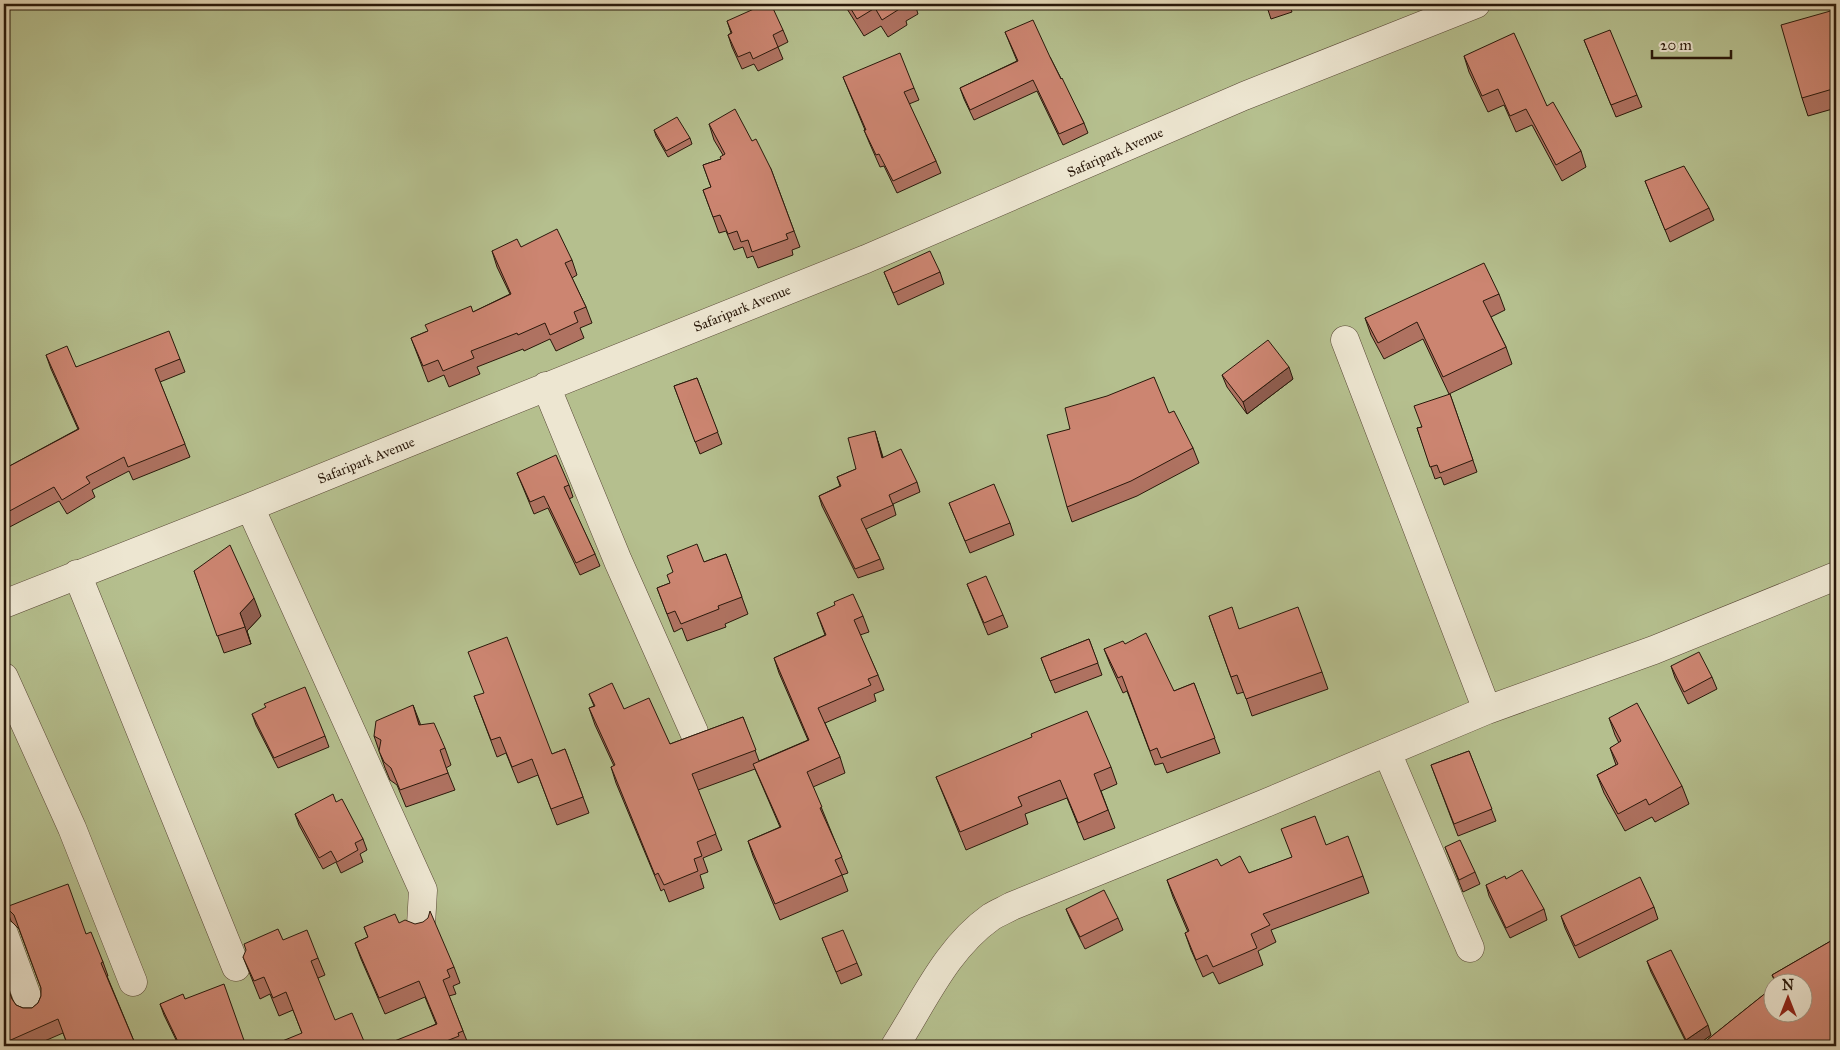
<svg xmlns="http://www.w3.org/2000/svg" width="1840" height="1050" font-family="'IM FELL Great Primer',serif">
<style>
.green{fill:#b5bf8e;stroke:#6f6c4c;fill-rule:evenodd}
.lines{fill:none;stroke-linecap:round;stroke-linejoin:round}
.street-casing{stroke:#584836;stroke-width:29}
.street{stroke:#ede6d1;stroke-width:28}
.wall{fill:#af7261;stroke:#29180a}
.shaded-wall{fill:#8f5d4f;stroke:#29180a}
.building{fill:#cc8571;stroke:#29180a}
.labels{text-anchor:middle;stroke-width:4.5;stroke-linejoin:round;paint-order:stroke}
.street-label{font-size:14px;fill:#29180a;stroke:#ede6d1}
</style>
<rect width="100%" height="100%" fill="#e4d8b8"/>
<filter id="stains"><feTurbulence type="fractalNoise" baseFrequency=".004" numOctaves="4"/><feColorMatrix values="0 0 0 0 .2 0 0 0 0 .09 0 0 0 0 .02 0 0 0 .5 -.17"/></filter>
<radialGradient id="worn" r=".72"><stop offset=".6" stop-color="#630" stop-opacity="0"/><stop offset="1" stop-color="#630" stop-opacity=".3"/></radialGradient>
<path class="green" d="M4 4H1836V1046H4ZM1772 982H1802V1012H1772Z"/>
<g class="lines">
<g class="street-casing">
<path id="street" d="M1345 340 1487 710
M546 386 618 561 694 732
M250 507 423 890 421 925
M77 574 236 967
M4 604 250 507 494 408 866 259 1244 96 1476 4
M4 677 72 828 133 982
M1387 752 1470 948
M4 934 31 1007
M895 1046C924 1001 946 949 991 917 997 913 1005 910 1012 906L1261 805 1487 710 1654 650 1836 576"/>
</g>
<use href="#street" class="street"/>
</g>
<path class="wall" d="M844 4H915L918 14 906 21 907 25 888 37 881 26 864 36Z
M1266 4H1289L1292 12 1271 19Z
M1836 15V108L1808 116 1802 98Z
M727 21 783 30 788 42 778 47 783 59 758 71 754 64 742 69 732 47 728 35 731 33Z
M1005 32 1050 57 1084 123 1088 133 1063 145 1037 91 974 120 964 99 960 88 1017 61Z
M1584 40 1637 95 1642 107 1616 117Z
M1464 56 1547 106 1581 151 1586 167 1562 181 1532 125 1516 132 1504 105 1488 112 1469 72Z
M843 77 914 88 919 100 909 104 936 161 941 173 897 193 884 166 880 167 869 142 864 130H865Z
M709 124 752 141 771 169 800 247 792 250 793 255 758 268 753 256 747 258 743 247 734 250 726 231 719 233 703 190 711 187 703 165 721 159 723 155 714 140Z
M654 130 690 138 692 144 668 157 656 136Z
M1645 181 1709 208 1714 220 1670 242Z
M521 247 572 260 577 275 572 278 586 307 592 323 580 328 584 338 556 351 550 339 524 351 523 349 477 367 480 374 449 387 444 375 428 382 411 338 473 312 510 294 497 267 492 251Z
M884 272H940L944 284 898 305Z
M1499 294 1505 310 1491 317 1506 347 1512 364 1449 394 1423 339 1384 359 1371 335 1365 318Z
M46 355 76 367 180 359 185 372 160 382 190 457 133 480 129 471 92 490 95 497 67 514 59 501 4 530V469L78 429 51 369Z
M1222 375 1293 379 1247 414 1227 387Z
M697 378 722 444 700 454 674 386Z
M1450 394 1477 472 1444 485 1441 477 1435 479 1417 428 1422 427Z
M1169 413 1193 448 1199 463 1137 496 1072 522 1067 507Z
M878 441 883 457 917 482 920 492 893 504 896 515 866 529 880 559 884 569 858 578 822 506 819 496 840 486 837 477 856 469Z
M517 473 569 485 573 497 569 499 595 554 600 566 580 575 548 508 534 514Z
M949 503 1010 523 1014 535 970 553Z
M726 554 748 614 725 624 726 627 687 641 682 628 674 632 657 588 670 583 704 562Z
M194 571 261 616 247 631 251 644 224 653Z
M967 584 1003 615 1008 627 988 635Z
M817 613 863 616 869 632 860 635 878 675 884 690 874 694 876 701 825 723 840 757 845 773 813 787 848 873 842 875 848 891 780 920 753 856 748 841 780 827 755 769 698 790 722 850 703 858 708 872 700 875 704 888 669 902 664 889 661 891 616 783 611 767 614 766 595 725 589 708 594 706 589 694 624 709 670 744 743 717 759 761 808 740 779 673 774 658 825 635Z
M1209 616 1239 629 1322 672 1328 689 1252 716 1244 692 1237 694Z
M1089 639 1102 675 1055 693 1041 658Z
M1125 644 1174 691 1194 683 1220 753 1167 773 1163 763 1155 765 1127 691 1123 693 1110 664 1104 649Z
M1671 666 1712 677 1717 689 1688 704 1675 678Z
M474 696 552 754 565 749 589 813 557 825 538 775 518 783 506 753 497 757Z
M252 714 325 736 329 747 278 768 256 725Z
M1609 718 1682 786 1689 804 1655 822 1652 817 1625 831 1604 793 1597 775 1616 765 1610 748 1619 743 1615 735Z
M420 725 445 748 451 765 446 768 455 790 406 807 397 785 390 780 385 768 374 736Z
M1469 751 1496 821 1458 836 1431 765Z
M1111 767 1117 784 1101 791 1115 828 1084 840 1067 798 1025 814 1028 824 966 850 943 794 936 777Z
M336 802 363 839 367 850 360 854 363 862 341 873 336 862 323 869 299 825 295 814Z
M1326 845 1363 876 1369 893 1271 930 1276 942 1258 951 1263 965 1219 984 1213 972 1203 977 1191 950 1185 933 1188 932 1173 897 1167 880 1221 866 1249 873Z
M1445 847 1475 872 1480 884 1463 892Z
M1506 879 1544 909 1547 920 1510 938 1489 896 1486 885Z
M6 907 86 934 103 962 108 976H107L136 1046H68L63 1033 33 1046H4V978L12 999 16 1005 23 1008H32L38 1003 41 996V988L19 929 11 921Z
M1654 907 1658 919 1579 958 1565 928 1561 916Z
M1066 909 1118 918 1123 930 1085 949 1071 921Z
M399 923 454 967 460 983 453 986 456 994 449 996 469 1046H388L436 1024 425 997 385 1014 361 959 355 943 368 937 364 927Z
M822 938 857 963 862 975 841 984Z
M1836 938V1046H1710L1707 1040 1772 988V1012H1802V982H1775L1772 975Z
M283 940 318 958 325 975 318 978 302 1033 293 1010 279 1016 270 994 260 999 243 957Z
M1647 961 1711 1035 1696 1046H1688L1651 972Z
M185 999 246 1046H179L164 1015 160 1004Z"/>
<path class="shaded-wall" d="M1289 367 1293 379 1247 414 1243 402Z
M875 431 878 441 885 467 882 458Z
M254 598 261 616 247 631 251 644 240 613Z
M413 705 420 723 425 743 419 725Z
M1708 1025 1711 1035 1696 1046H1688L1686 1040Z"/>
<path class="building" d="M765 4H771L783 30 773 35 778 47 753 59 750 52 738 57 728 35 732 33 727 21Z
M848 4H899L901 8 882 20 875 8 857 19Z
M1266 4H1277L1267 7Z
M1834 10 1836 16V88L1802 98 1781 25Z
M1033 20 1050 57 1061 79 1062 78 1084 123 1059 134 1033 80 970 110 960 88 1018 61 1005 32Z
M1610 30 1637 95 1611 105 1584 40Z
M1514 33 1547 106 1553 102 1581 151 1556 165 1526 109 1510 116 1498 89 1482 96 1464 56Z
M900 53 914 88 904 92 936 161 893 181 879 154 876 155 864 130H866L843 77Z
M735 109 752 141 756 139 771 169 794 231 786 234 788 239 752 252 748 240 741 242 737 231 728 234 720 215 713 217 703 190 711 187 703 165 721 159 720 157 725 154 709 124Z
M677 117 690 138 666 151 654 130Z
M1684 166 1709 208 1665 230 1645 181Z
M557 229 572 260 565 263 586 307 574 312 578 322 550 335 545 323 518 335 517 333 471 351 474 358 443 371 438 360 423 366 411 338 428 331 425 325 471 306 473 312 511 294 492 251 517 239 521 247Z
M930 251 940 272 893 293 884 272Z
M1484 263 1499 294 1483 301 1506 347 1443 377 1417 322 1378 343 1365 318Z
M169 331 180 359 155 369 185 444 128 467 124 457 86 477 90 483 62 500 54 487 4 514V469L79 429 46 355 67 346 76 367Z
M1268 340 1289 367 1243 402 1222 375Z
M1154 377 1169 413 1174 411 1193 448 1131 481 1067 507 1047 435 1070 429 1065 408 1107 396Z
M697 378 718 432 695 442 674 386Z
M1450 394 1473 460 1440 473 1437 465 1430 467 1417 428 1422 427 1414 406Z
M875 431 882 458 901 449 917 482 889 495 893 505 861 519 880 559 855 569 819 496 841 486 837 477 856 469 848 438Z
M556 455 569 485 564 487 595 554 576 563 544 496 530 502 517 473Z
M994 484 1010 523 965 541 949 503Z
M697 544 704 562 726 554 742 597 718 606 719 609 681 624 675 611 667 614 657 588 670 583 667 575 673 572 667 556Z
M230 545 254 598 240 613 245 627 217 636 194 571Z
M986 576 1003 615 984 623 967 584Z
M853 594 863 616 854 620 878 675 868 679 871 685 818 708 840 757 807 772 822 807 820 808 842 857 835 860 842 875 775 904 748 841 781 827 753 764 809 740 774 658 826 635 817 613 835 605 834 602Z
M1232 607 1239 629 1298 607 1322 672 1246 699 1237 675 1231 677 1209 616Z
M1146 633 1174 691 1194 683 1215 738 1161 758 1157 748 1150 751 1122 676 1118 678 1104 649 1123 641 1125 644Z
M507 637 552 754 565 749 583 797 551 809 532 759 512 767 500 737 491 740 474 696 484 693 468 652Z
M1089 639 1098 663 1050 681 1041 658Z
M1699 652 1712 677 1684 692 1671 666Z
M612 683 624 709 649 698 670 744 743 717 756 750 692 774 716 834 697 842 702 856 694 859 698 871 664 885 658 873 655 875 611 767 615 765 589 708 595 706 589 694Z
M305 687 325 736 274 758 252 714 266 707 264 704Z
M1637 703 1682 786 1649 805 1646 799 1618 814 1597 775 1618 764 1610 748 1621 741 1609 718Z
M413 705 419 725 434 723 445 748 440 750 448 773 400 790 391 768 384 762 379 751 381 740 374 736 376 721Z
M1087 711 1111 767 1094 774 1108 810 1078 823 1060 780 1018 797 1022 806 960 832 936 777 1032 737 1031 734Z
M1469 751 1492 809 1454 824 1431 765Z
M333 794 336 802 342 799 363 839 355 843 358 850 337 862 331 851 319 858 295 814Z
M1315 816 1326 845 1348 836 1363 876 1263 914 1270 925 1251 934 1257 948 1213 967 1207 955 1196 960 1185 933 1189 931 1167 880 1217 859 1221 866 1240 856 1249 873 1292 857 1281 829Z
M1460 840 1475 872 1459 880 1445 847Z
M1522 870 1544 909 1506 928 1486 885 1505 876 1506 879Z
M1640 877 1654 907 1575 946 1561 916Z
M68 884 86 934 91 932 103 962 101 963 136 1046H68L58 1019 4 1043V978L12 999 16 1005 23 1008H32L38 1003 41 996V988L14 915 6 907Z
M1104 890 1118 918 1080 937 1066 909Z
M430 911 454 967 447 970 450 977 443 980 463 1031 458 1033 459 1036 434 1046H388L387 1044 437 1024 419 981 379 998 355 943 368 937 364 927 395 914 399 923 405 920 415 924 423 922 428 918Z
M278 929 283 940 307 930 318 958 311 961 335 1020 352 1013 366 1046H276L275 1044 302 1033 286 992 273 998 264 977 254 981 243 957 246 950 244 944Z
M843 930 857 963 836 972 822 938Z
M1836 938V1046H1712L1707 1040 1772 988V1012H1802V982H1777L1772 975Z
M1671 950 1708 1025 1686 1040 1647 961Z
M224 984 246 1046H180L160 1004 183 994 185 999Z"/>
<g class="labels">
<g class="street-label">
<text transform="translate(1115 152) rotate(-24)" y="5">Safaripark Avenue</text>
<text transform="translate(742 308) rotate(-22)" y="5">Safaripark Avenue</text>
<text transform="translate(366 460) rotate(-22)" y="5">Safaripark Avenue</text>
</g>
</g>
<rect width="1840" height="1050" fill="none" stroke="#e4d8b8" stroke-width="20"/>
<rect x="5" y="5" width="1830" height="1040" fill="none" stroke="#29180a" stroke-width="2.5"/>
<rect x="10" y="10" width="1820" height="1030" fill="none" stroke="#29180a"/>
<g transform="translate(1788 998)"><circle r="24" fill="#ede6d1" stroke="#9f9481"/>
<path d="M0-4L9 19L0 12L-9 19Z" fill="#8f2418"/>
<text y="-8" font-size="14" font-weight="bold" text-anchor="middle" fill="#29180a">N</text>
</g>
<path d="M1652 50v8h79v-8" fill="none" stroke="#29180a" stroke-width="2.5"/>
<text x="1660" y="50" font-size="15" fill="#29180a" stroke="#ede6d1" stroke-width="4" paint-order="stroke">20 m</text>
<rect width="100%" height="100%" filter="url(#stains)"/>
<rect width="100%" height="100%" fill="url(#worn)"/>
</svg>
